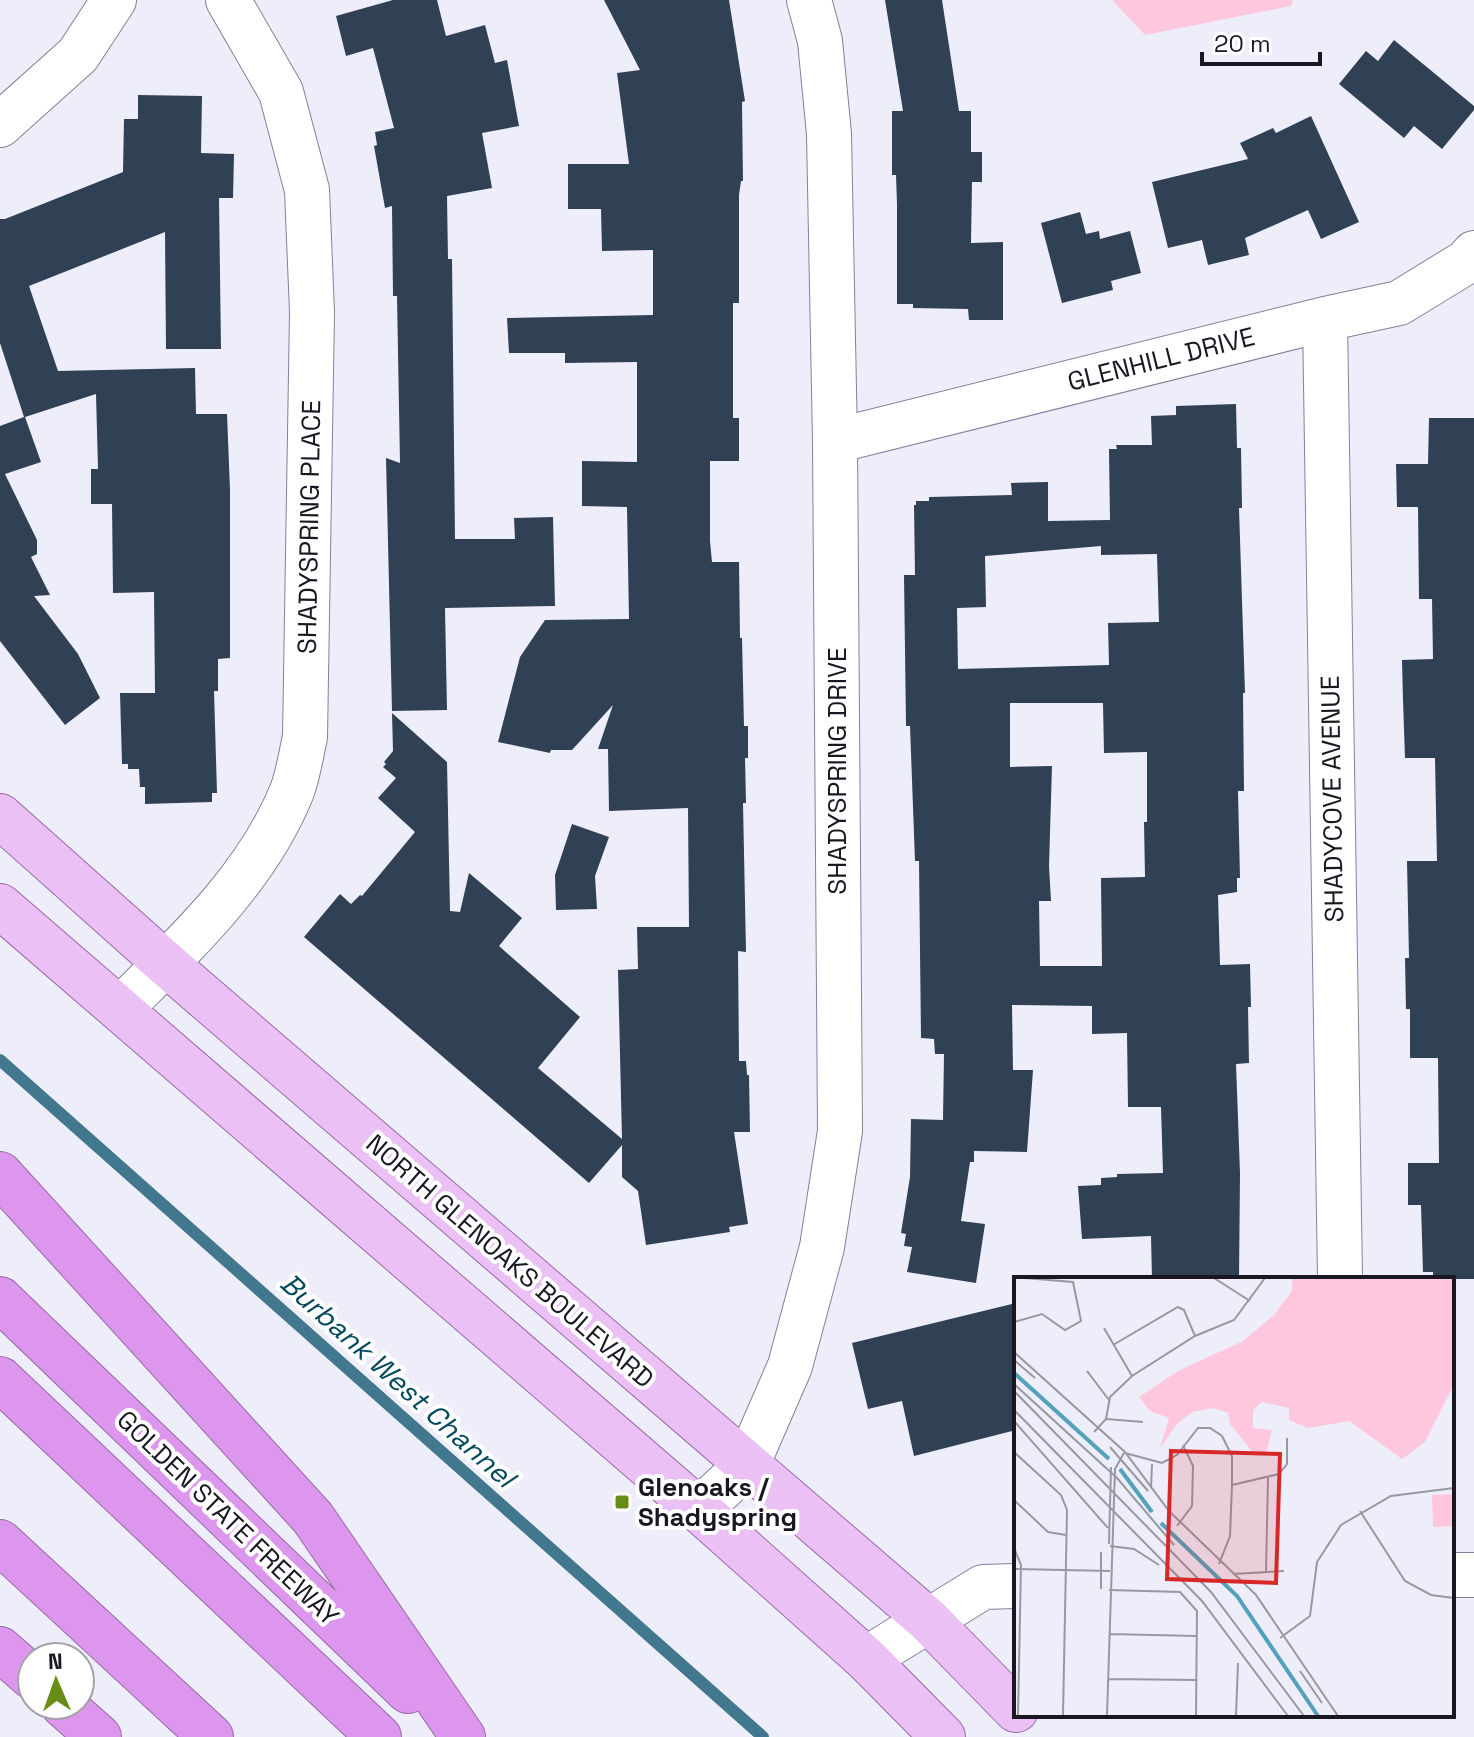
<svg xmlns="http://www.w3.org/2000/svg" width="1474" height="1737" font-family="'Space Grotesk',sans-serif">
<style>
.green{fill:#fec7de}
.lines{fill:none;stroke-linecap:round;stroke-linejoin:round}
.stream{stroke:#42788e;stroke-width:12}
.building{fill:#304055;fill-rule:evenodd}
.minor-casing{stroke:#82819d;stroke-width:46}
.major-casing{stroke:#986aa7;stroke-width:46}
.highway-casing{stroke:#986aa7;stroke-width:46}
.minor{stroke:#fff;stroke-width:44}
.major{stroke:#ebc0f5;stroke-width:44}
.highway{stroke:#dd96ee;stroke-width:44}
.poi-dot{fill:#688d16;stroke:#fff;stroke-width:3}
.labels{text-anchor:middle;stroke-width:8;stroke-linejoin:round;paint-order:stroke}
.street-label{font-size:26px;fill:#181722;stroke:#fff}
.poi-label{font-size:26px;font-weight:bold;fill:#181722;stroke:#fff;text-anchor:start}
.water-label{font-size:28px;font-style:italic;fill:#034a5d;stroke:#fff}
.inset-river{fill:none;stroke:#54a1bc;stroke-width:4}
.inset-road{fill:none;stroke:#9897a4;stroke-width:2}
.view{fill:#d62828;fill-opacity:0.15;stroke:#d62828;stroke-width:4}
.inset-edge{fill:none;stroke:#181722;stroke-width:4}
</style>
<rect width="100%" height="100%" fill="#eeedfa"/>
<path class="green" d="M1112 0H1293L1291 6 1145 35Z"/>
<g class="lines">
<path class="stream" d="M0 1060 763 1737"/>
</g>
<path class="building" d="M393 0H437L446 36 485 25 495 63 507 60 519 126 482 133 492 188 447 196 448 259H452L455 539H515L514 518 553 517 555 606 445 608 447 710 392 711 386 458 400 463 397 296H393L392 206 385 208 374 146 377 145 375 132 394 128 373 48 346 56 336 16Z
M604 0H729L745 101 742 102 743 181H741L739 195V303H733V418H739V461H710V541L712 562H739L740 638H742L744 726H748V758H745L746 803H743L746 952 738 951 739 1061H746L747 1075H749L750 1132H734L748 1224 729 1227 730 1232 646 1245 638 1191 622 1177V1145L589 1183 304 937 340 894 351 904 360 895 362 896 415 832 378 798 396 778 383 767 386 764 384 762 393 751 392 713 447 762 450 911 460 912 469 873 522 918 499 946 580 1017 538 1068 622 1139 618 970 638 969 637 927H689L688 808 609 811 608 749H598L613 705 572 750H551L550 753 498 742 520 657 545 620 629 619 627 507 582 506V461L637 462V362L565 363V353H509L507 318 653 315V250L602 251 601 209H568V164H629L617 73 640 70Z
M885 0H942L959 111H971V152H982V182H972L971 243 1003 242V320H969L968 309 913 308V304H897V204L896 175H892V111H903Z
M1394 40 1474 106V110L1442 149 1414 126 1404 138 1339 84 1366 51 1378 61Z
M138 95 202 96 201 153 234 154 233 198H219L221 349H166L165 232 29 286 58 371 195 368 196 414H227L230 490V658L218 659V691H214L217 793H212V802L145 804V787H140L139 769H128V764H122L120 693H155L154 592 113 593 112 504H91V469H98L96 394 25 417 41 462 5 474 37 540V554L31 557 50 595 34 596 78 654 100 698 65 725 0 641V426L24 417 0 343V219H5L123 172 124 119H138Z
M1311 116 1359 222 1321 239 1308 210 1245 238 1249 255 1208 265 1202 240 1168 248 1152 182 1248 159 1240 143 1273 128 1276 133Z
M1080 212 1086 234 1099 231 1100 239 1130 231 1141 273 1111 281 1113 290 1062 303 1041 223Z
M1236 404 1237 448H1241L1242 508H1239L1245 693H1243L1244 791H1238L1240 878H1237V892L1218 895 1220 965 1250 964 1251 1007H1248L1249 1063 1236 1064 1240 1173 1239 1279H1152L1151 1236 1082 1239 1078 1186 1101 1185V1178L1117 1177V1174L1163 1173 1161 1107H1128L1127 1033 1092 1034V1006L1012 1005 1013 1070H1033L1027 1152 974 1151V1162H970L961 1221 985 1224 976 1283 907 1272 912 1247 904 1246 906 1234 901 1233 910 1177 911 1119 943 1120 944 1054H935L934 1039 921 1038 919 861H915L910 726H906L904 575H915L914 505H916V501H929V497L1012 495 1011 483 1048 482V521L1110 520 1109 449H1117L1116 445H1152L1151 416 1176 415V406ZM1101 546V555L1157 554 1159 622 1108 623 1109 665 958 669 957 608 986 607 985 556ZM1010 703H1103L1104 753 1147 752V822H1144L1145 877 1101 878 1102 966H1040L1039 901H1051L1049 866 1052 766 1010 767Z
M1429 418H1474V1279H1433V1272H1423L1421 1205H1408V1163H1439L1438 1058H1410V1009H1406L1405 958H1409L1407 861H1437L1435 758H1405L1403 700 1402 660 1433 659 1432 599H1419L1418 507H1397L1396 464H1428Z
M572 824 609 837 595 876 597 909 556 910 555 875Z
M1016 1303V1430L914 1456 902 1401 868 1409 852 1343Z"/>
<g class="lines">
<g class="minor-casing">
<path id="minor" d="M0 125 78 55 114 0
M1325 319 1340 1279
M835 441 1325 319 1399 303 1466 262 1474 253
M121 1008C185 944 257 878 292 791 298 775 301 755 305 737L312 312 307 190 281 92 228 0
M699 1510 747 1465 790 1366 822 1247 840 1131 835 441 829 134 820 41 809 0
M1452 1575H1474
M866 1659 983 1587 1016 1586"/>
</g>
<g class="major-casing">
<path id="major" d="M0 816 165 963 928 1620 1016 1710
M0 906 699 1510 866 1659 943 1737"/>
</g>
<g class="highway-casing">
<path id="highway" d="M0 1174 313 1518 463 1737
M0 1299 408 1691
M0 1379 379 1737
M0 1542 211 1737
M0 1649 32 1677
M63 1705 99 1737"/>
</g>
<use href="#minor" class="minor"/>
<use href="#major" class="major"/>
<use href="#highway" class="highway"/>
</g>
<rect class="poi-dot" x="614" y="1494" width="16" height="16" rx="4"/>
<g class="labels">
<g class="street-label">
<text transform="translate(1161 359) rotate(-14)" y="9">GLENHILL DRIVE</text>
<text transform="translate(309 527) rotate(-89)" y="9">SHADYSPRING PLACE</text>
<text transform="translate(837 771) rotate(-90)" y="9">SHADYSPRING DRIVE</text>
<text transform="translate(1332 799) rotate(-91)" y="9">SHADYCOVE AVENUE</text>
<text transform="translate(510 1261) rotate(41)" y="9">NORTH GLENOAKS BOULEVARD</text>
<text transform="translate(228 1518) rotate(44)" y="9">GOLDEN STATE FREEWAY</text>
</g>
<g class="poi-label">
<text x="638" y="1496">Glenoaks /<tspan x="638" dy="30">Shadyspring</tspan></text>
</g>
<g class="water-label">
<text transform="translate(398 1380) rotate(42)" y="10">Burbank West Channel</text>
</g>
</g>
<g transform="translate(1014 1277)">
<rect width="440" height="440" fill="#eeedfa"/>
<path d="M278 1H440V107L411 165 388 182 335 144 294 151 275 143V131L248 125 239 133V151L258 153 252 177 242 179 216 147 214 136 199 131 178 135 163 147 146 171 155 141 136 134 125 120 164 94 229 64 260 38 278 14ZM440 217V249L419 250 418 218Z" fill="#fec7de"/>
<path class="inset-river" d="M0 96 95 182M106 192 138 235M147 246 223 319 304 439"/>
<path class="inset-road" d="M200 1 236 24M0 45 28 37 51 53 67 44 59 5 10 1M90 51 118 99M99 68 164 30 170 33 181 59M0 75 111 175 155 234 242 318 324 439M0 83 21 101M73 94 95 123M0 107 103 201 160 268M0 114 197 315 290 439M0 133 188 324 274 439M92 142 129 145M0 144 94 251M80 155 92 142 96 120 118 99 181 59 220 43 251 1M96 170 134 214M0 175 47 218 53 233 49 439M111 176 148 186 163 178 184 151H196L208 159 218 179V208L216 259 205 287M218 208 265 197 273 187V161M137 211 138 187M0 223 34 255 52 258M346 234 391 304 417 318 440 321M163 249 178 229 179 189 169 168M95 267 97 190M96 269 120 272 145 288M0 271 7 288 4 439M0 292 96 294M252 294 254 201M219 297 270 294M87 312V275M95 313 166 315 183 334 182 439M95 357 183 359M266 361 296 339 303 285 327 248 377 219 440 211M286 394 308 426M94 402 182 403M93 439 101 192 110 176M222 439 224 386"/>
<path class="view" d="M157 174 266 177 262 306 153 302Z"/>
<rect width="440" height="440" class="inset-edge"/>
</g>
<g transform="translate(56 1681) rotate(358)"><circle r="38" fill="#ffffff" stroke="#a3a2a7" stroke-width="2"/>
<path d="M0-6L14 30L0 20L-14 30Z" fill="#688d16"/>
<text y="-12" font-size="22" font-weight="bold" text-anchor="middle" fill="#181722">N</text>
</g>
<path d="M1202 52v12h118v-12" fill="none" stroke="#181722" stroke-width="4"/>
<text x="1214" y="52" font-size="24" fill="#181722" stroke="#ffffff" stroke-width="6" paint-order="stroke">20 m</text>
</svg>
